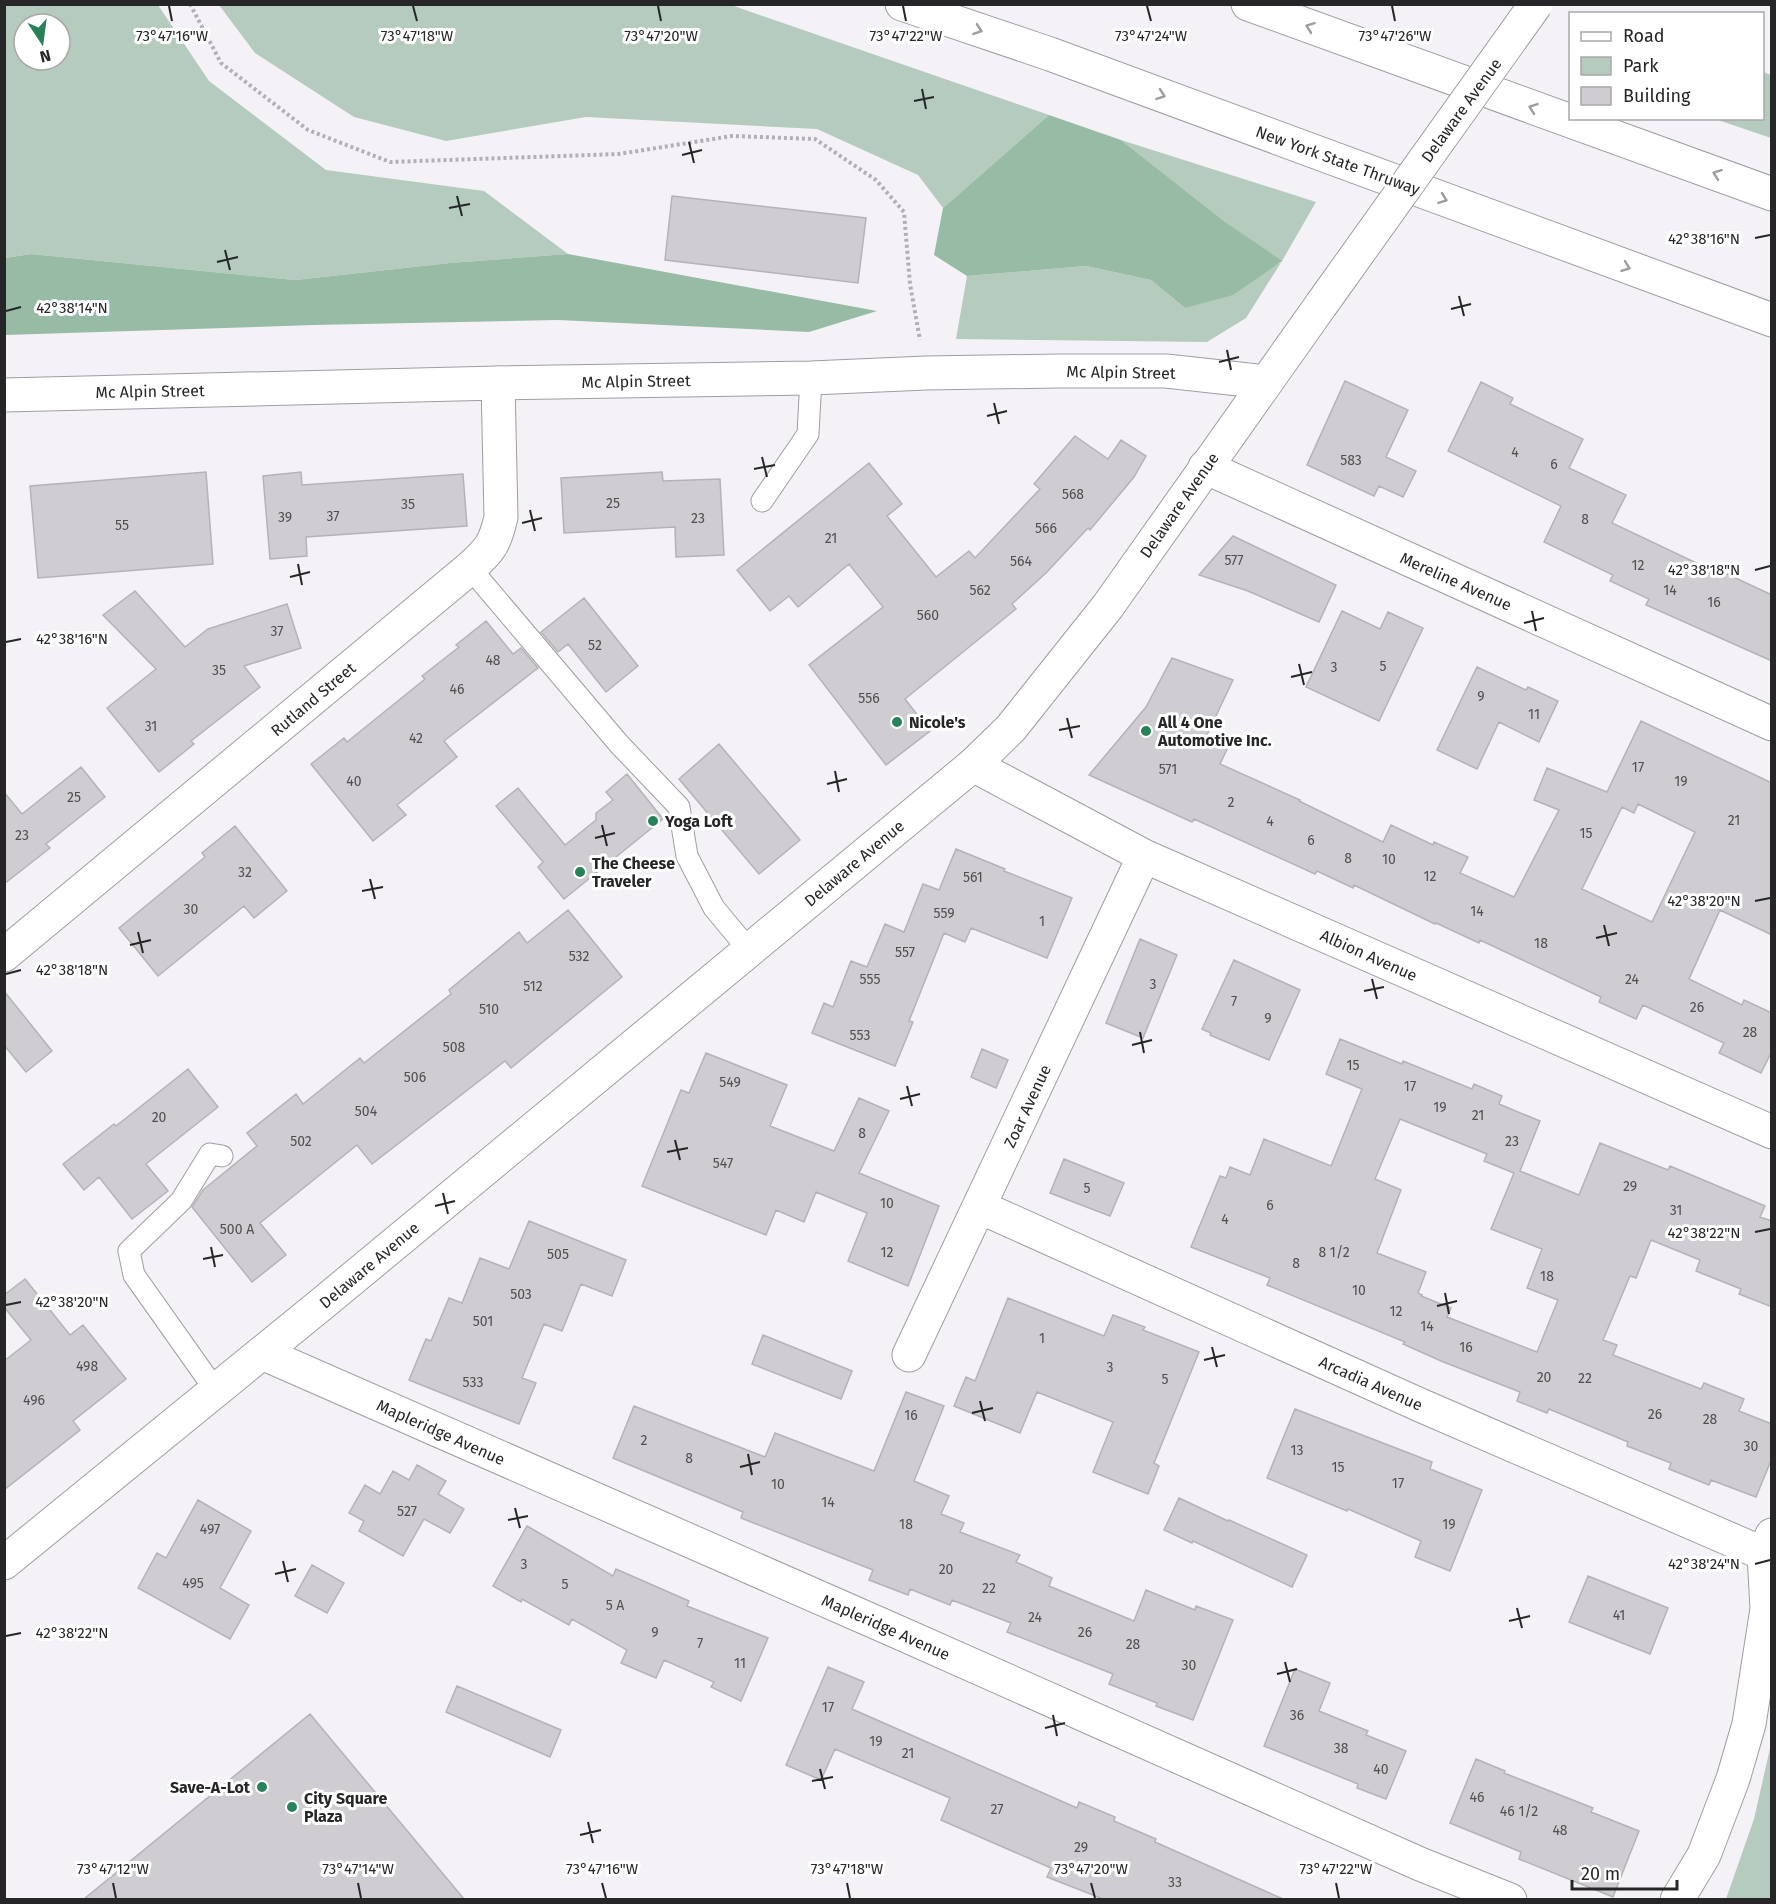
<svg xmlns="http://www.w3.org/2000/svg" width="1776" height="1904" font-family="'Fira Sans',sans-serif">
<style>
.green{fill:#b4cbbd;fill-rule:evenodd}
.forest{fill:#98bba6}
.building{fill:#cfccd2;stroke:#b5b3b8;stroke-width:1.5;fill-rule:evenodd}
.lines{fill:none;stroke-linecap:round;stroke-linejoin:round}
.service-casing{stroke:#9f9da2;stroke-width:23}
.minor-casing{stroke:#9f9da2;stroke-width:35}
.tertiary-casing{stroke:#9f9da2;stroke-width:35}
.primary-casing{stroke:#9f9da2;stroke-width:35}
.motorway-casing{stroke:#9f9da2;stroke-width:35}
.path{stroke:#b2b0b4;stroke-width:4;stroke-dasharray:3 3;stroke-linecap:butt}
.service{stroke:#fff;stroke-width:21}
.minor{stroke:#fff;stroke-width:33}
.tertiary{stroke:#fff;stroke-width:33}
.primary{stroke:#fff;stroke-width:33}
.motorway{stroke:#fff;stroke-width:33}
.primary-bridge-casing{stroke:#9f9da2;stroke-width:35;stroke-linecap:butt}
.primary-bridge{stroke:#fff;stroke-width:33}
.oneway{stroke:#9d9d9e}
.ticks{fill:none;stroke:#262628;stroke-width:2}
.poi-dot{fill:#278257;stroke:#fff;stroke-width:2}
.labels{text-anchor:middle;stroke-width:6;stroke-linejoin:round;paint-order:stroke}
.number-label{font-size:14px;fill:#505052}
.street-label{font-size:16px;fill:#262628;stroke:#fff}
.poi-label{font-size:16px;font-weight:bold;fill:#262628;stroke:#fff;text-anchor:start}
.ticks-label{font-size:15px;text-anchor:middle;fill:#262628;stroke:#fff;stroke-width:6;stroke-linejoin:round;paint-order:stroke}
</style>
<rect width="100%" height="100%" fill="#f4f2f7"/>
<path class="green" d="M5 4 158 5 209 81 326 170 484 191 568 254 450 263 295 280 31 254 5 258ZM24 24H60V60H24Z
M219 5H731L1049 115 943 208 918 175 817 129 586 117 446 141 354 117 255 53Z
M1763 72 1771 75V138L1715 119 1762 118Z
M1121 140 1316 202 1282 261 1246 318 1207 342 956 339 967 276 1086 266 1151 280 1185 308 1282 262 1224 221Z
M1771 1744V1899H1726L1754 1819Z"/>
<path class="forest" d="M1049 115 1121 140 1224 221 1282 261 1233 295 1185 308 1151 280 1086 266 967 276 934 255 943 208Z
M31 254 295 280 450 263 568 254 877 311 809 332 558 320 314 325 5 335V258Z"/>
<path class="building" d="M672 196 866 218 858 283 665 260Z
M1345 381 1408 410 1386 457 1416 471 1403 497 1379 486 1374 496 1307 465Z
M1481 382 1513 398 1510 404 1583 439 1569 468 1626 495 1612 523 1709 569 1710 566 1772 595V661L1646 605 1649 599 1610 581 1613 575 1544 542 1561 506 1448 451Z
M1075 436 1108 459 1121 440 1146 456 1134 477 1090 530 1088 528 1046 573 1012 604 1016 609 905 699 930 731 886 765 809 665 883 607 849 564 798 607 789 596 770 611 737 570 869 463 902 504 887 516 936 577 969 551 975 558 1040 489 1034 484Z
M206 472 213 564 38 578 30 486Z
M301 472 302 485 463 474 467 526 306 537 307 556 270 559 263 476Z
M662 472 663 481 720 479 724 555 676 557 675 527 564 533 561 478Z
M1233 536 1336 585 1319 622 1248 591 1199 575Z
M135 591 185 647 208 629 287 604 301 648 244 666 260 687 191 741 194 744 159 772 107 708 156 669 103 615Z
M584 598 638 666 606 692 568 644 558 652 541 632Z
M1342 611 1380 629 1388 612 1423 628 1379 721 1306 687Z
M486 621 513 654 521 648 538 668 444 741 457 757 397 805 406 815 373 841 311 764 344 738 347 742 425 679 422 676 459 647 456 645Z
M1172 658 1233 680 1206 737 1228 747 1220 764 1300 800 1299 801 1383 842 1391 825 1433 845 1434 842 1468 857 1460 873 1514 897 1559 810 1534 800 1547 768 1607 792 1641 721 1772 783V935L1720 910 1689 979 1742 1005 1744 1000 1772 1013V1051L1761 1073 1719 1053 1724 1043 1643 1005 1636 1019 1599 1002 1601 997 1480 940 1479 943 1436 923 1435 924 1354 885 1353 888 1317 871 1315 874 1194 819 1192 822 1089 775 1146 707ZM1638 804 1695 832 1652 922 1582 889 1622 807 1634 813Z
M1477 667 1526 690 1528 687 1558 701 1539 742 1499 722 1477 769 1437 750Z
M719 744 800 840 759 874 679 779Z
M81 767 105 797 46 844 50 848 4 884V792L22 814Z
M627 774 663 819 564 899 538 867 543 862 496 806 518 788 565 845 596 820V813L613 800 606 792Z
M235 826 287 891 254 918 244 906 158 976 119 928 205 857 202 853Z
M956 849 1005 869 1004 871 1072 898 1047 958 971 928 965 942 944 933 909 1021 913 1022 895 1066 812 1033 824 1003 833 1007 851 961 867 967 885 924 904 932 923 884 939 890Z
M568 910 622 977 511 1068 505 1061 372 1164 357 1145 260 1223 286 1255 252 1282 192 1207 203 1190 257 1146 247 1133 296 1094 303 1104 360 1058 364 1063 451 994 449 990 519 932 527 943Z
M1140 939 1177 955 1143 1038 1106 1023Z
M1234 960 1300 990 1269 1060 1210 1035 1211 1033 1202 1029Z
M4 991 52 1051 26 1072 4 1045Z
M1340 1039 1402 1064 1403 1061 1472 1089 1474 1084 1502 1096 1499 1104 1540 1121 1520 1171 1579 1195 1600 1143 1668 1170 1670 1166 1765 1206 1760 1217 1772 1221V1307L1739 1294 1741 1289 1696 1271 1700 1260 1651 1240 1636 1278 1630 1276 1603 1340 1617 1345 1613 1355 1701 1389 1704 1383 1744 1399 1739 1411 1772 1424V1458L1756 1497 1711 1480 1709 1485 1669 1469 1671 1463 1627 1446 1628 1442 1549 1409 1547 1413 1517 1401 1520 1392 1441 1361 1403 1344 1405 1342 1267 1285 1270 1278 1191 1247 1220 1176 1226 1178 1230 1167 1250 1175 1264 1139 1331 1166 1362 1089 1326 1074ZM1400 1119 1487 1154 1484 1161 1514 1173 1491 1229 1542 1249 1527 1288 1558 1300 1537 1352 1447 1317 1451 1308 1421 1296 1422 1295 1418 1293 1426 1272 1377 1253 1401 1190 1375 1179Z
M982 1049 1008 1060 996 1088 971 1077Z
M706 1053 787 1085 770 1126 834 1151 859 1098 889 1111 859 1173 939 1206 908 1286 848 1261 867 1213 816 1192 804 1222 776 1210 766 1235 642 1186 681 1090 689 1093Z
M188 1069 218 1107 146 1164 168 1191 132 1219 99 1177 84 1190 63 1164 114 1124 116 1126Z
M1064 1159 1124 1183 1110 1216 1050 1193Z
M529 1221 626 1260 612 1296 581 1284 562 1331 544 1324 522 1378 536 1383 519 1424 409 1380 426 1339 431 1341 449 1298 462 1303 480 1258 509 1269Z
M25 1279 70 1335 83 1325 126 1379 73 1421 80 1430 4 1490V1361L31 1340 4 1307V1295Z
M1008 1298 1104 1336 1113 1315 1145 1327 1143 1330 1199 1352 1154 1463 1159 1466 1148 1494 1093 1472 1113 1422 1037 1392 1020 1433 954 1406 966 1377 975 1381Z
M763 1335 852 1371 841 1399 752 1364Z
M906 1392 944 1406 914 1481 949 1496 941 1514 964 1523 960 1532 1020 1555 1016 1562 1052 1578 1049 1586 1134 1621 1146 1590 1195 1610 1196 1606 1233 1620 1193 1720 1156 1706 1157 1703 1109 1684 1113 1674 1007 1632 1011 1623 952 1600 950 1605 910 1589 908 1595 869 1580 873 1570 741 1518 743 1512 613 1458 634 1406 765 1457 775 1433 874 1471Z
M1295 1409 1432 1462 1430 1469 1482 1490 1450 1571 1415 1557 1421 1541 1348 1509 1347 1511 1267 1478Z
M417 1465 446 1481 438 1494 464 1509 450 1533 424 1519 403 1556 359 1531 364 1521 349 1513 365 1485 380 1494 393 1471 409 1480Z
M1179 1498 1228 1521 1229 1520 1307 1555 1292 1587 1193 1541 1192 1543 1164 1530Z
M198 1500 251 1531 220 1588 249 1605 230 1639 138 1588 157 1553 166 1558Z
M527 1526 613 1576 616 1569 689 1601 687 1606 768 1638 741 1701 711 1687 714 1682 664 1660 656 1678 621 1663 627 1650 572 1619 569 1625 522 1599 521 1602 493 1586Z
M312 1565 344 1583 327 1613 295 1596Z
M1588 1576 1668 1608 1650 1654 1569 1622Z
M828 1667 864 1682 852 1709 1077 1808 1079 1802 1115 1817 1114 1821 1156 1839 1155 1842 1283 1899H1103L1047 1877 1051 1868 941 1820 950 1798 835 1749 821 1780 786 1765Z
M1295 1669 1330 1683 1319 1711 1368 1731 1366 1735 1406 1751 1386 1799 1357 1788 1358 1784 1264 1746Z
M457 1686 561 1730 550 1757 446 1712Z
M310 1714 464 1899H84Z
M1476 1759 1505 1771 1504 1773 1593 1808 1591 1812 1639 1831 1613 1897 1519 1859 1521 1852 1450 1823Z"/>
<g class="lines">
<g class="service-casing">
<path id="service" d="M762 501 808 434 811 378
M470 568 619 744 679 807 687 856 714 908 749 950
M216 1391 134 1275 129 1251 181 1201 210 1154 222 1156"/>
</g>
<g class="minor-casing">
<path id="minor" d="M1205 467 1772 724
M973 765 1144 856 1772 1132
M4 955 470 568C490 550 495 544 501 517L498 383
M980 1207 1420 1405 1764 1554
M262 1353 891 1629 1420 1864 1510 1900
M909 1355 1144 856
M1677 1900 1704 1855 1733 1779 1749 1724 1767 1609 1764 1554 1772 1535"/>
</g>
<g class="tertiary-casing">
<path id="tertiary" d="M4 395 498 383 811 378 926 373 1058 371H1166L1266 382"/>
</g>
<g class="primary-casing">
<path id="primary" d="M4 1563 323 1303 973 765 1011 728 1108 606 1321 305"/>
</g>
<g class="motorway-casing">
<path id="motorway" d="M902 4 1050 54 1772 320
M1248 4 1772 194"/>
</g>
<path class="path" d="M190 4 221 63 308 130 390 162 619 154 732 136 815 139 876 180 904 212 910 284 920 340"/>
<use href="#service" class="service"/>
<use href="#minor" class="minor"/>
<use href="#tertiary" class="tertiary"/>
<use href="#primary" class="primary"/>
<use href="#motorway" class="motorway"/>
<g class="primary-bridge-casing">
<path id="primary-bridge" d="M1321 305 1536 4"/>
</g>
<use href="#primary-bridge" class="primary-bridge"/>
</g>
<defs><path id="oneway-chevron" d="M-2-3.5L2.5 0L-2 3.5" fill="none" stroke-width="1.6" stroke-linecap="round" stroke-linejoin="round" transform="scale(1.5)"/></defs>
<g class="oneway">
<use href="#oneway-chevron" transform="translate(1310 27) rotate(-160)"/>
<use href="#oneway-chevron" transform="translate(978 30) rotate(19)"/>
<use href="#oneway-chevron" transform="translate(1161 95) rotate(20)"/>
<use href="#oneway-chevron" transform="translate(1533 108) rotate(-160)"/>
<use href="#oneway-chevron" transform="translate(1717 174) rotate(-160)"/>
<use href="#oneway-chevron" transform="translate(1443 199) rotate(20)"/>
<use href="#oneway-chevron" transform="translate(1626 267) rotate(20)"/>
</g>
<path class="ticks" d="M169 6 172 21M413 6 417 21M658 6 661 21M903 6 906 21M1147 6 1151 21M1392 6 1395 21M922 89 926 109M914 101 934 97M689 142 694 163M682 155 702 150M457 196 462 216M449 208 470 204M1755 238 1770 235M225 250 230 270M217 262 238 257M1459 296 1464 316M1451 309 1471 304M6 311 21 307M1227 350 1231 370M1219 362 1239 357M994 403 999 424M987 416 1007 411M762 457 767 477M754 469 775 465M530 510 535 531M522 523 542 518M298 564 302 585M1755 570 1770 566M290 577 310 572M1532 611 1536 631M1524 623 1544 618M6 642 21 639M1299 664 1304 685M1291 677 1312 672M1067 718 1072 738M1059 730 1080 726M835 771 839 792M827 784 847 779M602 825 607 846M595 838 615 833M370 879 375 899M362 891 383 887M1755 901 1770 898M1604 925 1609 946M138 932 143 953M1596 938 1617 933M130 945 151 940M6 974 21 970M1372 979 1377 999M1364 991 1384 987M1140 1032 1144 1053M1132 1045 1152 1040M907 1086 912 1106M900 1099 920 1094M675 1140 680 1160M667 1152 688 1148M443 1193 448 1214M435 1206 455 1201M1755 1232 1770 1229M211 1247 215 1267M203 1259 223 1255M1445 1293 1449 1314M6 1305 21 1302M1437 1306 1457 1301M1212 1347 1217 1367M1204 1360 1225 1355M980 1401 985 1421M972 1413 993 1408M748 1454 752 1475M740 1467 760 1462M515 1508 520 1528M508 1520 528 1516M283 1561 288 1582M1755 1564 1770 1560M275 1574 296 1569M1517 1608 1522 1628M1509 1621 1530 1616M6 1636 21 1633M1285 1662 1290 1682M1277 1674 1297 1669M1053 1715 1057 1736M1045 1728 1065 1723M820 1769 825 1789M812 1781 833 1777M588 1822 593 1843M580 1835 601 1830M113 1883 116 1898M358 1883 361 1898M602 1883 606 1898M847 1883 850 1898M1091 1883 1095 1898M1336 1883 1339 1898"/>
<g class="poi-dot">
<circle cx="897" cy="722" r="6"/>
<circle cx="1146" cy="731" r="6"/>
<circle cx="653" cy="821" r="6"/>
<circle cx="580" cy="872" r="6"/>
<circle cx="262" cy="1787" r="6"/>
<circle cx="292" cy="1807" r="6"/>
</g>
<g class="labels">
<g class="number-label">
<text x="1515" y="457">4</text>
<text x="1351" y="465">583</text>
<text x="1554" y="469">6</text>
<text x="1073" y="499">568</text>
<text x="613" y="508">25</text>
<text x="408" y="509">35</text>
<text x="333" y="521">37</text>
<text x="285" y="522">39</text>
<text x="698" y="523">23</text>
<text x="1585" y="524">8</text>
<text x="122" y="530">55</text>
<text x="1046" y="533">566</text>
<text x="831" y="543">21</text>
<text x="1234" y="565">577</text>
<text x="1021" y="566">564</text>
<text x="1638" y="570">12</text>
<text x="980" y="595">562</text>
<text x="1670" y="595">14</text>
<text x="1714" y="607">16</text>
<text x="928" y="620">560</text>
<text x="277" y="636">37</text>
<text x="595" y="650">52</text>
<text x="493" y="665">48</text>
<text x="1383" y="671">5</text>
<text x="1334" y="672">3</text>
<text x="219" y="675">35</text>
<text x="457" y="694">46</text>
<text x="1481" y="701">9</text>
<text x="869" y="703">556</text>
<text x="1534" y="719">11</text>
<text x="151" y="731">31</text>
<text x="416" y="743">42</text>
<text x="1638" y="772">17</text>
<text x="1168" y="774">571</text>
<text x="354" y="786">40</text>
<text x="1681" y="786">19</text>
<text x="74" y="802">25</text>
<text x="1231" y="807">2</text>
<text x="1734" y="825">21</text>
<text x="1270" y="826">4</text>
<text x="1586" y="838">15</text>
<text x="22" y="840">23</text>
<text x="1311" y="845">6</text>
<text x="1348" y="863">8</text>
<text x="1389" y="864">10</text>
<text x="245" y="877">32</text>
<text x="1430" y="881">12</text>
<text x="973" y="882">561</text>
<text x="191" y="914">30</text>
<text x="1477" y="916">14</text>
<text x="944" y="918">559</text>
<text x="1042" y="926">1</text>
<text x="1541" y="948">18</text>
<text x="905" y="957">557</text>
<text x="579" y="961">532</text>
<text x="870" y="984">555</text>
<text x="1632" y="984">24</text>
<text x="1153" y="989">3</text>
<text x="533" y="991">512</text>
<text x="1234" y="1006">7</text>
<text x="1697" y="1012">26</text>
<text x="489" y="1014">510</text>
<text x="1268" y="1023">9</text>
<text x="1750" y="1037">28</text>
<text x="860" y="1040">553</text>
<text x="454" y="1052">508</text>
<text x="1353" y="1070">15</text>
<text x="415" y="1082">506</text>
<text x="730" y="1087">549</text>
<text x="1410" y="1091">17</text>
<text x="1440" y="1112">19</text>
<text x="366" y="1116">504</text>
<text x="1478" y="1120">21</text>
<text x="159" y="1122">20</text>
<text x="862" y="1138">8</text>
<text x="301" y="1146">502</text>
<text x="1512" y="1146">23</text>
<text x="723" y="1168">547</text>
<text x="1630" y="1191">29</text>
<text x="1087" y="1193">5</text>
<text x="887" y="1208">10</text>
<text x="1270" y="1210">6</text>
<text x="1676" y="1215">31</text>
<text x="1225" y="1224">4</text>
<text x="237" y="1234">500 A</text>
<text x="887" y="1257">12</text>
<text x="1334" y="1257">8 1/2</text>
<text x="558" y="1259">505</text>
<text x="1296" y="1268">8</text>
<text x="1547" y="1281">18</text>
<text x="1359" y="1295">10</text>
<text x="521" y="1299">503</text>
<text x="1396" y="1316">12</text>
<text x="483" y="1326">501</text>
<text x="1427" y="1331">14</text>
<text x="1042" y="1343">1</text>
<text x="1466" y="1352">16</text>
<text x="87" y="1371">498</text>
<text x="1110" y="1372">3</text>
<text x="1544" y="1382">20</text>
<text x="1585" y="1383">22</text>
<text x="1165" y="1384">5</text>
<text x="473" y="1387">533</text>
<text x="34" y="1405">496</text>
<text x="1655" y="1419">26</text>
<text x="911" y="1420">16</text>
<text x="1710" y="1424">28</text>
<text x="644" y="1445">2</text>
<text x="1751" y="1451">30</text>
<text x="1297" y="1455">13</text>
<text x="689" y="1463">8</text>
<text x="1338" y="1472">15</text>
<text x="1398" y="1488">17</text>
<text x="778" y="1489">10</text>
<text x="828" y="1507">14</text>
<text x="407" y="1516">527</text>
<text x="906" y="1529">18</text>
<text x="1449" y="1529">19</text>
<text x="210" y="1534">497</text>
<text x="524" y="1569">3</text>
<text x="946" y="1574">20</text>
<text x="193" y="1588">495</text>
<text x="565" y="1589">5</text>
<text x="989" y="1593">22</text>
<text x="615" y="1610">5 A</text>
<text x="1619" y="1620">41</text>
<text x="1035" y="1622">24</text>
<text x="655" y="1637">9</text>
<text x="1085" y="1637">26</text>
<text x="700" y="1648">7</text>
<text x="1133" y="1649">28</text>
<text x="740" y="1668">11</text>
<text x="1189" y="1670">30</text>
<text x="828" y="1712">17</text>
<text x="1297" y="1720">36</text>
<text x="876" y="1746">19</text>
<text x="1341" y="1753">38</text>
<text x="908" y="1758">21</text>
<text x="1381" y="1774">40</text>
<text x="1477" y="1802">46</text>
<text x="997" y="1814">27</text>
<text x="1519" y="1816">46 1/2</text>
<text x="1560" y="1835">48</text>
<text x="1081" y="1852">29</text>
<text x="1175" y="1887">33</text>
</g>
<g class="street-label">
<text transform="translate(1461 110) rotate(-54)" y="6">Delaware Avenue</text>
<text transform="translate(1338 160) rotate(20)" y="6">New York State Thruway</text>
<text transform="translate(1121 372) rotate(1)" y="6">Mc Alpin Street</text>
<text transform="translate(636 381) rotate(-1)" y="6">Mc Alpin Street</text>
<text transform="translate(150 391) rotate(-1)" y="6">Mc Alpin Street</text>
<text transform="translate(1179 505) rotate(-55)" y="6">Delaware Avenue</text>
<text transform="translate(1456 581) rotate(24)" y="6">Mereline Avenue</text>
<text transform="translate(313 699) rotate(-40)" y="6">Rutland Street</text>
<text transform="translate(854 863) rotate(-40)" y="6">Delaware Avenue</text>
<text transform="translate(1369 955) rotate(24)" y="6">Albion Avenue</text>
<text transform="translate(1027 1106) rotate(-65)" y="6">Zoar Avenue</text>
<text transform="translate(369 1265) rotate(-40)" y="6">Delaware Avenue</text>
<text transform="translate(1371 1383) rotate(24)" y="6">Arcadia Avenue</text>
<text transform="translate(441 1432) rotate(24)" y="6">Mapleridge Avenue</text>
<text transform="translate(886 1627) rotate(24)" y="6">Mapleridge Avenue</text>
</g>
<g class="poi-label">
<text x="909" y="728">Nicole's</text>
<text x="1158" y="728">All 4 One<tspan x="1158" dy="18">Automotive Inc.</tspan></text>
<text x="665" y="827">Yoga Loft</text>
<text x="592" y="869">The Cheese<tspan x="592" dy="18">Traveler</tspan></text>
<text x="250" y="1793" text-anchor="end">Save-A-Lot</text>
<text x="304" y="1804">City Square<tspan x="304" dy="18">Plaza</tspan></text>
</g>
</g>
<g class="ticks-label">
<text x="172" y="41">73°47'16"W</text>
<text x="417" y="41">73°47'18"W</text>
<text x="661" y="41">73°47'20"W</text>
<text x="906" y="41">73°47'22"W</text>
<text x="1151" y="41">73°47'24"W</text>
<text x="1395" y="41">73°47'26"W</text>
<text x="1704" y="244">42°38'16"N</text>
<text x="72" y="313">42°38'14"N</text>
<text x="1704" y="575">42°38'18"N</text>
<text x="72" y="644">42°38'16"N</text>
<text x="1704" y="906">42°38'20"N</text>
<text x="72" y="975">42°38'18"N</text>
<text x="1704" y="1238">42°38'22"N</text>
<text x="72" y="1307">42°38'20"N</text>
<text x="1704" y="1569">42°38'24"N</text>
<text x="72" y="1638">42°38'22"N</text>
<text x="113" y="1874">73°47'12"W</text>
<text x="358" y="1874">73°47'14"W</text>
<text x="602" y="1874">73°47'16"W</text>
<text x="847" y="1874">73°47'18"W</text>
<text x="1091" y="1874">73°47'20"W</text>
<text x="1336" y="1874">73°47'22"W</text>
</g>
<rect width="1776" height="1904" fill="none" stroke="#262628" stroke-width="12"/>
<rect x="1569" y="12" width="195" height="108" fill="#ffffff" stroke="#a8a8a9" stroke-width="1.5"/>
<rect x="1581" y="32" width="30" height="9" fill="#ffffff" stroke="#a8a8a9" stroke-width="1.5"/>
<text x="1623" y="42" font-size="18" fill="#262628">Road</text>
<rect x="1581" y="57" width="30" height="18" fill="#b4cbbd" stroke="#a8a8a9" stroke-width="1.5"/>
<text x="1623" y="72" font-size="18" fill="#262628">Park</text>
<rect x="1581" y="87" width="30" height="18" fill="#cfccd2" stroke="#a8a8a9" stroke-width="1.5"/>
<text x="1623" y="102" font-size="18" fill="#262628">Building</text>
<g transform="translate(42 42) rotate(167)"><circle r="28" fill="#ffffff" stroke="#a8a8a9" stroke-width="1.5"/>
<path d="M0-4.5L10 22L0 15L-10 22Z" fill="#278257"/>
<text y="-9" font-size="16" font-weight="bold" text-anchor="middle" fill="#262628">N</text>
</g>
<path d="M1572 1880v9h105v-9" fill="none" stroke="#262628" stroke-width="3"/>
<text x="1581" y="1880" font-size="18" fill="#262628" stroke="#ffffff" stroke-width="4.5" paint-order="stroke">20 m</text>
</svg>
